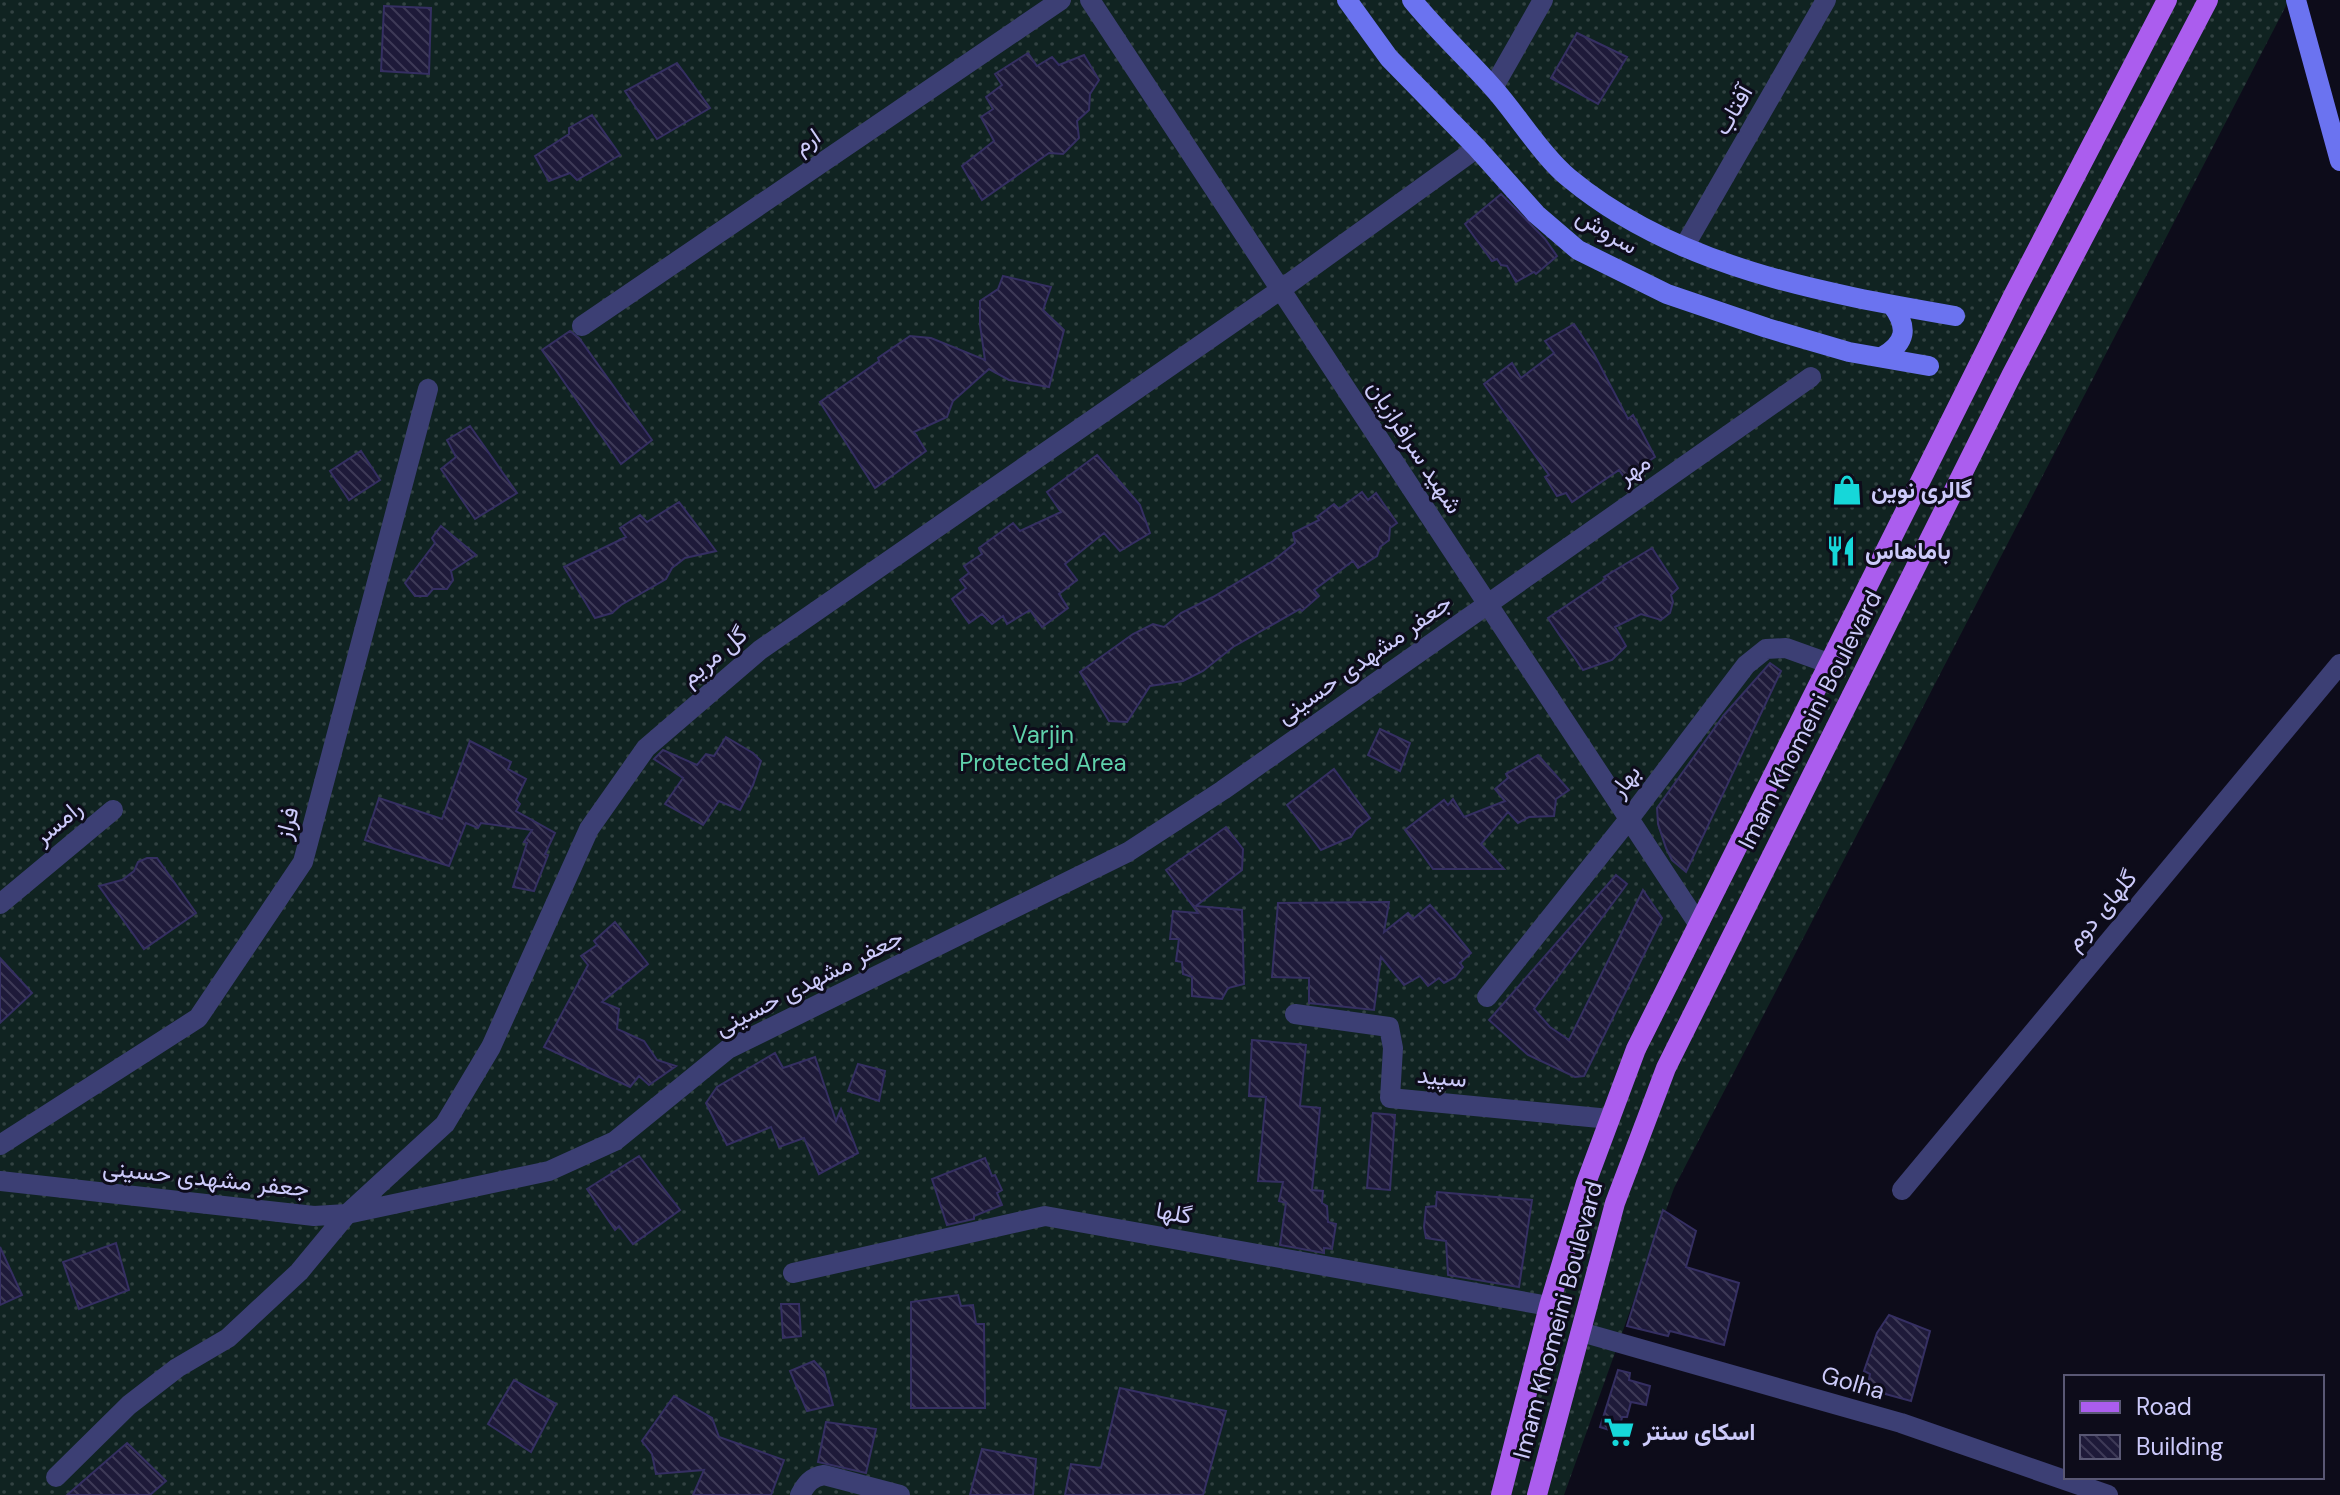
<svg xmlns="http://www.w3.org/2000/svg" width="2340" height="1495" font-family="'DM Sans',Vazirmatn,sans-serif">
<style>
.grass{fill:url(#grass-dots)}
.building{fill:url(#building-back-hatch);stroke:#352f62;stroke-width:2}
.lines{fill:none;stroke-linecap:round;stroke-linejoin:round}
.street{stroke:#3c3f74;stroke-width:20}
.secondary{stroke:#6b73f0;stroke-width:20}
.primary{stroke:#ab5dee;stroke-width:20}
.labels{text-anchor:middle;stroke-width:6;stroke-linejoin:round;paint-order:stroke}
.street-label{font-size:24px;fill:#cccafa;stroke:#0d0c1a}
.poi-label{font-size:24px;font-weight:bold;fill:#cccafa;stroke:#0d0c1a;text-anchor:start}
.park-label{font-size:24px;fill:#5fd1ab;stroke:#0d0c1a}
</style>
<defs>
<pattern id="grass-dots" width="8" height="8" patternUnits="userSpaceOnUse" patternTransform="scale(2)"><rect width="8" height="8" fill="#102321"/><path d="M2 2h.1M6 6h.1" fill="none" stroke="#324242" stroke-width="1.8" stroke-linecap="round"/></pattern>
<pattern id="building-back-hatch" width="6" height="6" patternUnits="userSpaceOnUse" patternTransform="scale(2)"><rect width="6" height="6" fill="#1e1a39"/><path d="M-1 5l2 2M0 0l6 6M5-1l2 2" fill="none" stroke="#3e3a57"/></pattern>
</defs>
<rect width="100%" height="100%" fill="#0d0c1a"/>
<path class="grass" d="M0 0H2289L1674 1188 1564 1495H0Z"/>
<path class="building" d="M384 6 431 8 429 74 381 71Z
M1577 33 1627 57 1598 104 1551 78Z
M1028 53 1037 66 1052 57 1059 65 1084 55 1099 80 1090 94 1089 110 1077 121 1079 138 1063 154 1049 153 982 200 962 166 994 141 981 117 993 109 986 97 1002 85 995 74Z
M677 63 710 108 657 139 625 91Z
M592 115 620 155 577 180 570 173 549 181 535 156 569 134V128Z
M1501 194 1545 239 1557 256 1536 274 1534 272 1516 282 1507 266 1501 265 1497 259 1492 261 1465 224Z
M1003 276 1051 287 1043 310 1064 330 1049 387 1009 380 989 369 953 401 947 417 914 432 926 451 875 488 820 402 879 361 878 358 910 336 931 338 985 360 980 325V301L998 289Z
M1574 324 1594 354 1628 419 1633 415 1655 457 1624 477 1619 470 1572 502 1566 493 1557 496 1545 477 1549 475 1484 384 1512 363 1521 378 1554 353 1545 341Z
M570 331 579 338 652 440 621 464 542 350Z
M470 426 517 493 475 519 441 469 456 457 447 440Z
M361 451 380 480 349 500 330 471Z
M1097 455 1140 505 1150 533 1120 551 1104 533 1065 564 1077 580 1059 594 1068 608 1042 627 1030 610 1007 624 1003 616 992 624 982 614 969 623 952 599 966 588 960 580 969 573 964 566 982 554 979 548 1013 523 1020 531 1061 512 1047 492Z
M1362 492 1368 500 1376 493 1397 523 1390 528 1389 540 1380 547 1377 556 1358 568 1353 561 1314 590 1319 596 1302 611 1300 609 1233 647 1203 671 1183 681 1150 686 1127 722 1109 721 1080 672 1133 634 1153 624 1164 627 1181 613 1213 597 1273 561 1295 543 1293 533 1319 520 1317 517 1334 504 1339 509Z
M679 502 716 551 685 558 672 568 666 579 621 605 612 613 595 618 564 567 626 537 620 528 640 515 647 522Z
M441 526 476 555 451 571 453 580 447 589H433L427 596H415L405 583 435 543 432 538Z
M1652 548 1678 588 1671 595 1673 602 1670 613 1661 620 1641 614 1615 627 1626 646 1612 660 1583 670 1548 618 1606 579 1604 577Z
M1770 663 1781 671 1686 872 1672 860 1666 848 1658 824 1657 808 1724 715Z
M1380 729 1410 743 1400 771 1368 755Z
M726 737 753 753 761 761 753 785 740 810 719 801 703 825 665 804 683 778 654 759 663 750 697 765 706 754 714 756Z
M470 741 511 762 508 769 526 779 516 800 520 804 516 811 555 833 545 854 548 855 534 891 513 887 527 843 524 842 532 830 481 823 478 828 466 823 449 866 365 840 379 798 442 819Z
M1538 755 1569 790 1556 799 1554 816 1529 817 1518 823 1508 812 1481 844 1504 869H1433L1405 830 1444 800 1448 805 1453 799 1464 817 1505 801 1495 789 1508 778 1506 774Z
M1334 769 1370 818 1356 829 1351 837 1321 850 1287 805Z
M1226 827 1243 849 1242 870 1196 906 1242 910 1244 984 1228 988 1222 999 1192 996V977L1183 974 1182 962 1176 961 1179 939H1170L1173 911 1198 913 1166 870Z
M147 858H157L196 913 144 949 99 886 122 880 134 871 138 862Z
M1616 875 1627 884 1534 1009 1550 1027 1569 1040 1643 890 1662 918 1584 1076 1575 1077 1528 1055 1489 1020Z
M1389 902 1384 932 1408 913 1413 919 1430 905 1449 926 1471 953 1460 963 1463 967 1455 977 1444 983 1439 978 1428 986 1420 976 1404 985 1381 957 1374 1010 1309 1003V978L1272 977 1278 903Z
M615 922 648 964 602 1002 619 1009 617 1029 644 1041 657 1060 676 1066 649 1085 639 1076 630 1087 544 1047 588 965 581 956 597 945 594 941Z
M0 958 32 993 0 1023Z
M1252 1040 1306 1045 1300 1106 1320 1108 1312 1190 1323 1191 1322 1203 1327 1206 1328 1222 1336 1224 1332 1249 1324 1248V1253L1280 1245 1286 1203 1279 1201 1283 1182 1258 1181 1266 1097 1249 1096Z
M775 1053 783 1068 815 1057 836 1121 841 1109 858 1153 819 1174 804 1138 779 1147 771 1127 727 1145 706 1103 717 1087Z
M858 1064 885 1071 879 1101 848 1091Z
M1373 1113 1395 1115 1390 1190 1367 1188Z
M639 1156 680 1210 633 1244 619 1226 615 1230 587 1189Z
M985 1158 992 1176 995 1175 1002 1190 997 1193 1002 1205 974 1216V1219L947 1225 932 1179Z
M1437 1192 1532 1200 1519 1287 1448 1275 1446 1241 1426 1238 1424 1227 1426 1207 1436 1206Z
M1663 1210 1696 1231 1686 1267 1739 1283 1724 1345 1670 1331 1668 1336 1627 1326Z
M116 1243 129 1290 79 1309 63 1262Z
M0 1247 22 1295 0 1305Z
M958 1295 961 1306 973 1305 976 1324H984L985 1408H911V1302Z
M781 1304H799L801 1336 783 1338Z
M1889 1315 1930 1331 1911 1401 1867 1389 1870 1374 1864 1371 1877 1333Z
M814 1361 824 1372 833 1405 807 1411 790 1371Z
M1618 1370 1630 1373 1629 1380 1650 1386 1646 1405 1631 1402 1627 1417H1622L1619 1433 1600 1427Z
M514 1380 556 1404 531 1452 488 1424Z
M1120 1388 1226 1411 1203 1495H1065L1071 1464 1101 1468Z
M674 1396 712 1418 719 1437 784 1460 771 1495H693L704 1470 656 1474 652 1454 642 1441Z
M826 1422 876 1429 866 1473 818 1462Z
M127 1443 166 1481 150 1495H67Z
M982 1449 1036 1459 1033 1495H970Z"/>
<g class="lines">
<path class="street" d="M1090 0 1697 922
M1493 88 1543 0
M1684 247 1826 0
M582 326 1061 0
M0 904 113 810
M1487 997 1629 819 1746 665 1766 649 1786 648 1828 663
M1295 1014 1389 1027 1393 1048 1390 1098 1610 1119
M0 1145 198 1018 303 862 428 389
M0 1181 314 1216 347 1214 549 1171 615 1141 728 1049 1128 852 1223 790 1811 377
M1902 1190 2340 664
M793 1273 1045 1216 1549 1306
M1581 1332 1901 1423 2108 1495
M56 1477 129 1405 177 1368 228 1338 299 1272 347 1214 445 1124 491 1047 589 829 646 748 760 650 1280 290 1477 148
M800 1495C806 1484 811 1477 824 1475L900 1495"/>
<path class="secondary" d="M1347 0 1389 58 1477 148 1536 214 1578 250 1667 294 1767 328 1849 352 1929 366
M1412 0C1438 32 1468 59 1495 90 1517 115 1544 158 1569 178 1676 267 1822 293 1955 316
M2296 0 2340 161
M1882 357C1906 343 1909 328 1892 305"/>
<path class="primary" d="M1501 1495 1549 1306 1586 1183 1636 1049 2013 296 2167 0
M1537 1495 1615 1203 1666 1068 2012 374 2208 0"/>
</g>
<defs>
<g id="shop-bare" transform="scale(2.4)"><path d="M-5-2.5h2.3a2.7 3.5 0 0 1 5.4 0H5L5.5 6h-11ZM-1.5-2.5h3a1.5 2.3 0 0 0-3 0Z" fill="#16d7d9" stroke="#0d0c1a" stroke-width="2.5" paint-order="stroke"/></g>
<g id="restaurant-bare" transform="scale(2.4)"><path d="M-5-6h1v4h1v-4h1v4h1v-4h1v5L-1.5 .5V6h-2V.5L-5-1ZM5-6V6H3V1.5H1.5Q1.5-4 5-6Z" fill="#16d7d9" stroke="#0d0c1a" stroke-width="2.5" paint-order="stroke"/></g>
<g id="supermarket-bare" transform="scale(2.4)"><path d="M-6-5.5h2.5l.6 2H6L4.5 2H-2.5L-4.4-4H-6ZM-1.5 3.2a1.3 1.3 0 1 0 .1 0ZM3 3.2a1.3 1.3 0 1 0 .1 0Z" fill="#16d7d9" stroke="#0d0c1a" stroke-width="2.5" paint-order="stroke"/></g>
</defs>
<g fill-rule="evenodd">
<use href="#shop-bare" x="1847" y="490"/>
<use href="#restaurant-bare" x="1841" y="551"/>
<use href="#supermarket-bare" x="1619" y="1432"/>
</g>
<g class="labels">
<g class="street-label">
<text transform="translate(1733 110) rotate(-60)" y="8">آفتاب</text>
<text transform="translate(807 141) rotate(-34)" y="8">ارم</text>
<text transform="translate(1607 231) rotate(31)" y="8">سروش</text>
<text transform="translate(1415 447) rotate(57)" y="8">شهید سرافرازیان</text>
<text transform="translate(1634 469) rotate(-35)" y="8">مهر</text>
<text transform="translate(714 656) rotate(-40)" y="8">گل مریم</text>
<text transform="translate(1364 659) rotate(-35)" y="8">جعفر مشهدی حسینی</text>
<text transform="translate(1810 720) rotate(-63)" y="8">Imam Khomeini Boulevard</text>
<text transform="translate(1625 781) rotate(-53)" y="8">بهار</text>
<text transform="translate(58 822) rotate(-40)" y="8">رامسر</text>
<text transform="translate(287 823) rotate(-75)" y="8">فراز</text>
<text transform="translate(2101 910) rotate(-50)" y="8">گلهای دوم</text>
<text transform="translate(809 982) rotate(-27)" y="8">جعفر مشهدی حسینی</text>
<text transform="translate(1442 1077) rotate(5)" y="8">سپید</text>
<text transform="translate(206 1178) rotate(6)" y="8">جعفر مشهدی حسینی</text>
<text transform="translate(1174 1213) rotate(10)" y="8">گلها</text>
<text transform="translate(1558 1320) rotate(-75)" y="8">Imam Khomeini Boulevard</text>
<text transform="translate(1853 1383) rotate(16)" y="8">Golha</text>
</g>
<g class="poi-label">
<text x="1871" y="498">گالری نوین</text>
<text x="1865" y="559">باماهاس</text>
<text x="1643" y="1440">اسکای سنتر</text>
</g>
<g class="park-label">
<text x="1043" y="743">Varjin<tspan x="1043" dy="28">Protected Area</tspan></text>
</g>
</g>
<rect x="2064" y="1375" width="260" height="104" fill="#0d0c1a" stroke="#595874" stroke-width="2"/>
<rect x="2080" y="1401" width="40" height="12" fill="#ab5dee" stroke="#595874" stroke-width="2"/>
<text x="2136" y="1415" font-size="24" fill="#cccafa">Road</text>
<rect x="2080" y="1435" width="40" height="24" fill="url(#building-back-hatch)" stroke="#595874" stroke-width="2"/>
<text x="2136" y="1455" font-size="24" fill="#cccafa">Building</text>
</svg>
